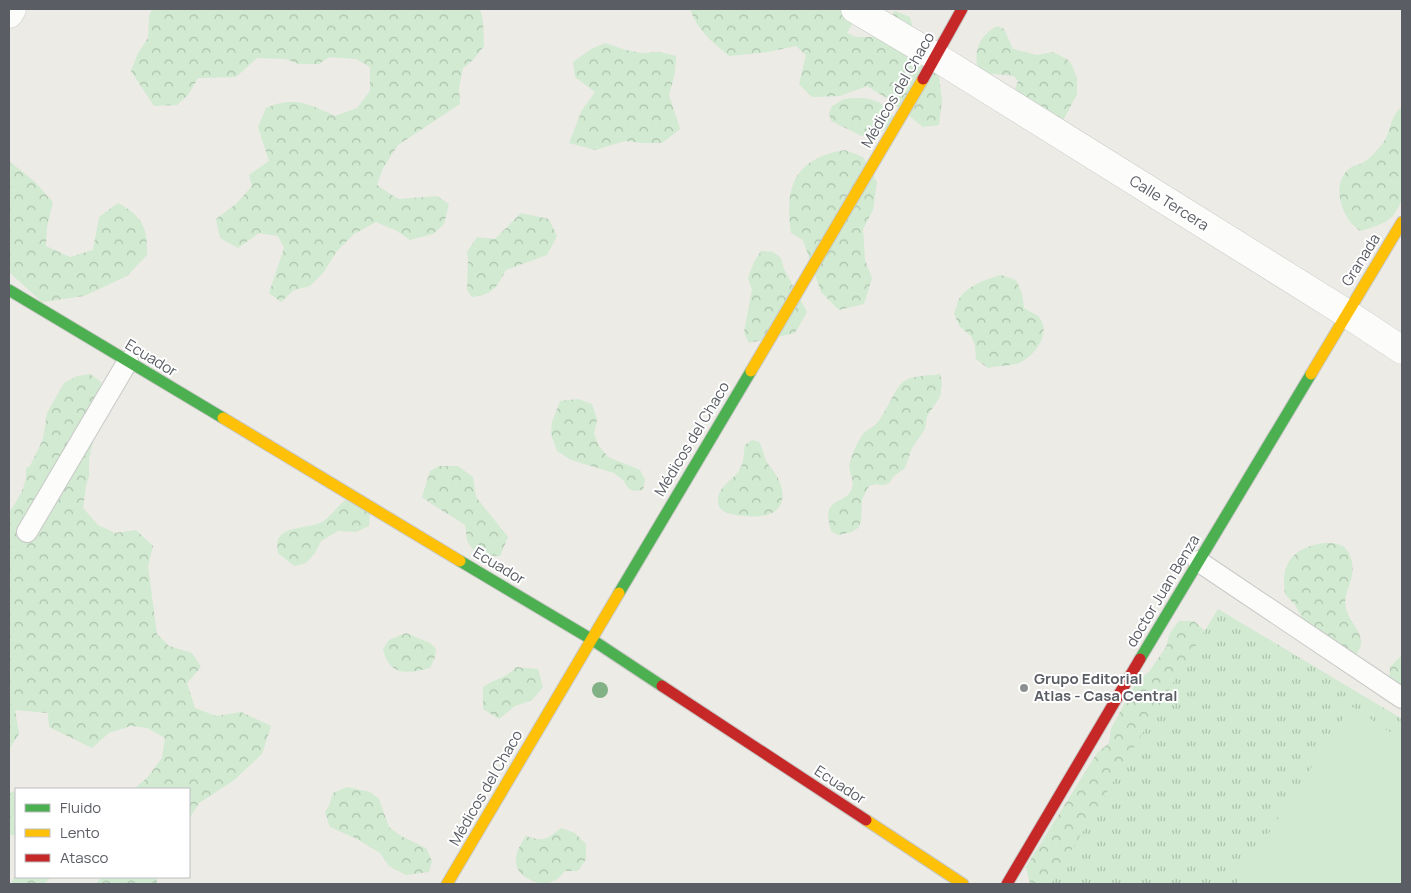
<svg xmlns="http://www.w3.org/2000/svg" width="1411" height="893" font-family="Manrope,sans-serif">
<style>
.forest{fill:url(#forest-crowns)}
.park{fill:url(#park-tufts)}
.garden{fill:#d1ead1}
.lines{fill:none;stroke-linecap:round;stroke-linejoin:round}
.lane-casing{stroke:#c8c9c7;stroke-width:22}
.street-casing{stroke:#c8c9c7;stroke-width:29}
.fast-casing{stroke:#c7c7c6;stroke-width:13}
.slow-casing{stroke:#c7c7c6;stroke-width:13}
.jam-casing{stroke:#c7c7c6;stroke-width:13}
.lane{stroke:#fcfcfb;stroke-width:20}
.street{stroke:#fcfcfb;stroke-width:28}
.fast{stroke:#4caf50;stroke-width:11}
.slow{stroke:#ffc107;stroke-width:11}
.jam{stroke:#c62828;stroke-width:11}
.tree{fill:#82b186}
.poi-dot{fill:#8d8f91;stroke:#fff;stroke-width:2}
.labels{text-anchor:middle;stroke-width:4;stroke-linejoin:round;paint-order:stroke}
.street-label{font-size:15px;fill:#5a5d64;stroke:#fff}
.poi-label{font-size:15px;font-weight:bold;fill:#5a5d64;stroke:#fff;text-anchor:start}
</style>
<defs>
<pattern id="forest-crowns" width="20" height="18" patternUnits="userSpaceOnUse" patternTransform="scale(1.25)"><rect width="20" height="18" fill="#d1ead1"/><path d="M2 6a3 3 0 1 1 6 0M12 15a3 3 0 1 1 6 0" fill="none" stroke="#adc1ad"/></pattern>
<pattern id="park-tufts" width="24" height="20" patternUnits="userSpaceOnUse" patternTransform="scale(1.25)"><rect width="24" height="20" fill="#d1ead1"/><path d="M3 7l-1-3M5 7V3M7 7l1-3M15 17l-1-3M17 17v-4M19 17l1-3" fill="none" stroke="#adc1ad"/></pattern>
</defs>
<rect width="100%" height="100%" fill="#ecebe5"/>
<path class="forest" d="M152 9H480L483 20 484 46 473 60 463 68 459 88 460 104 398 145 383 168 377 185 398 199 437 196 449 204 444 224 433 234 410 240 397 231 376 222 354 234 337 251 323 273 310 286 294 290 281 302 269 293 284 248 278 236 259 233 238 248 220 238 216 219 236 204 252 186 249 175 269 161 258 127 266 108C293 96 309 104 335 116L357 108 370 91V67L356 59 329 57 319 64H299L285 59 257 58 236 77 198 78 188 95 177 105 154 106 131 71 138 53 148 38 149 16Z
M690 9H863L855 18 847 33 856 37H874L895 11 910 17 918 48 939 77 942 100 939 125 923 127 888 99 867 86 840 96 812 97 799 84 806 55 796 46 768 52 729 56C712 42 697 30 690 9Z
M997 26 1004 29 1013 49 1037 55 1053 52 1067 59 1072 65 1077 78V94L1064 119 1055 120 1015 97V89L1018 81 1014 76 986 73 979 70C972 52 980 35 997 26Z
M605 43 626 50 641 53 659 52 676 56 675 73 669 95 680 129 662 143H643L625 141 595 150 569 143 582 110 595 92 575 77 573 62 591 49Z
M853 98C874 97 886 102 896 122L876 135 862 136 831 121 829 113 832 106 844 99Z
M1402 107V198C1394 222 1383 224 1360 231 1356 227 1351 224 1349 220 1338 205 1334 180 1350 168 1354 165 1360 165 1364 162 1371 158 1378 149 1383 143 1392 131 1389 116 1402 107Z
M845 150 863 157 877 182 873 210 863 229 865 260 872 278 864 304 839 310 821 292 803 240 791 233C784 186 795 158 845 150Z
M9 161 34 181 53 202 47 227 46 246 70 257 93 250 99 217 118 203C142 216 148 228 147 255L127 276 84 296 42 302 9 272Z
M521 213 549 219 557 236 547 255 506 270C496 288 494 294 472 297L467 290 468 261 467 252 477 237 495 239Z
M761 251 773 252 781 258 784 269 807 312 795 333 749 343 744 332 752 290 748 278 754 262Z
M1001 275 1016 280 1022 293 1024 308C1028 311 1034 313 1038 316 1053 332 1035 356 1019 363 1010 366 998 366 988 368L976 359 975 345 971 336 960 327 954 314C956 309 957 303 959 299 968 285 987 279 1001 275Z
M90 374 101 382 103 396 89 459V476L86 486 83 508 98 525 115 533 136 530 153 546 148 566 157 634 169 646 192 653 201 667 187 683 195 708 216 716 241 712 271 726 262 754 233 781 199 803 189 819V789H134L147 778 162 758 165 738 147 728 131 726 109 733 92 748 49 727 48 713 15 710 19 734 9 749V512C18 500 28 484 26 468L30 466 43 439 47 413 64 383 77 376Z
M940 374 942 383 940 397 927 416 925 429 912 448 905 468 894 476 889 483 883 485 876 484 869 486 862 499 861 521 858 528 852 532 838 535 831 531C820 494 846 507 852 488 855 479 847 471 850 462 852 454 858 441 863 434 866 430 872 428 875 425 887 413 891 394 903 382 911 375 929 376 940 374Z
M578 399 592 404 597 420 594 434 599 446 608 457 640 470 645 480 643 490 633 491 628 488 623 480 614 473 571 460 557 451 551 434 552 422 560 401Z
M752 440 759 442C763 449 764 457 768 464 772 470 778 476 780 483 790 510 769 519 746 516 735 515 716 515 718 498 720 484 736 479 741 467 744 461 744 452 745 445Z
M439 466H458L473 477 476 497 508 537 500 556 477 555 467 541 465 525C451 515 436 508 422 497L430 471Z
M345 500 370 510 369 526 356 532 338 531 321 541 315 553 306 563 294 566 278 553C272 523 304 531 322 522 329 518 338 506 345 500Z
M1325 543C1337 543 1346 544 1350 556 1359 580 1341 591 1346 609 1351 627 1370 636 1356 655L1305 623 1295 605 1285 594C1280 561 1295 547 1325 543Z
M1179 621H1194L1204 630 1208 645 1215 884H1030L1026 867 1097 753 1109 743 1111 729 1137 680 1149 672 1166 647 1170 633Z
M406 633 430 643 436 649 435 657 430 668C407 674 389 676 383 649L389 640Z
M1402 655V706L1389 681 1390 667Z
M516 667 538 669 543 687 532 700 515 706 499 719 483 709V687C494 679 507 678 516 667Z
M347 787 370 792 379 799 389 827 401 836 426 848 432 861 429 872 406 875 389 866 380 853 357 839 330 827 325 812 329 806 333 793Z
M16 791V836L9 834V793Z
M561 828 575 833 586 844V859L578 871H565C562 874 558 880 553 881 546 885 538 884 531 880 509 870 514 853 526 836 544 842 546 840 561 828Z
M16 873V877H51L44 884H11Z
M101 877H157V884H96Z"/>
<path class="park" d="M1218 609 1402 719V884H1051Z"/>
<path class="garden" d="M1351 706 1402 740V884H1236Z"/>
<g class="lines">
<g class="lane-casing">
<path id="lane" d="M27 532 128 361
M1198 561 1402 698"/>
</g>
<g class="street-casing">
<path id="street" d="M855 9 936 57 1346 313 1402 350
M9 14 12 9"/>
</g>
<g class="fast-casing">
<path id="fast" d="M9 290 223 418
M460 561 591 639 662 686
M619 593 751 371
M1140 659 1311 374"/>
</g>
<g class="slow-casing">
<path id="slow" d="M751 371 923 79
M1311 374 1402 222
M223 418 460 561
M866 820 963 884
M447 884 619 593"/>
</g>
<g class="jam-casing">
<path id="jam" d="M923 79 962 9
M662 686 866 820
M1007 884 1140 659"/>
</g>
<use href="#lane" class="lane"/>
<use href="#street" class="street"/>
<use href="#fast" class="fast"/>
<use href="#slow" class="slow"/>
<use href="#jam" class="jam"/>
</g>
<circle class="tree" cx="600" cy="690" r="8"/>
<circle class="poi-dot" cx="1024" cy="688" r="5"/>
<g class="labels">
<g class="street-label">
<text transform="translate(898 90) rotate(-60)" y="5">Médicos del Chaco</text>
<text transform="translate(1169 203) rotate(32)" y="5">Calle Tercera</text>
<text transform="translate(1361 260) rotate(-58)" y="5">Granada</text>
<text transform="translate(151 358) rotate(31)" y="5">Ecuador</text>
<text transform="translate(692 439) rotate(-59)" y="5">Médicos del Chaco</text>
<text transform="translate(499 566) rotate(31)" y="5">Ecuador</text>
<text transform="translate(1163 591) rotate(-59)" y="5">doctor Juan Benza</text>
<text transform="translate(840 785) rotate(33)" y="5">Ecuador</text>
<text transform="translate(486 788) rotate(-60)" y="5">Médicos del Chaco</text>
</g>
<g class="poi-label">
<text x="1034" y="684">Grupo Editorial<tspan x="1034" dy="17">Atlas - Casa Central</tspan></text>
</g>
</g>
<rect width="1411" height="893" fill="none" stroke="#5a5d64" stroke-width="20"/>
<rect x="15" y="788" width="175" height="90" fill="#ffffff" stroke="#bdbec1"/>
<rect x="25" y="804" width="25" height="8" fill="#4caf50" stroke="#bdbec1"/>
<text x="60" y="813" font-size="15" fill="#5a5d64">Fluido</text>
<rect x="25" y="829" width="25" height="8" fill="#ffc107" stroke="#bdbec1"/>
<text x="60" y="838" font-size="15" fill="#5a5d64">Lento</text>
<rect x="25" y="854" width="25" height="8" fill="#c62828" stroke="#bdbec1"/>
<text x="60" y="863" font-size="15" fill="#5a5d64">Atasco</text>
</svg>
